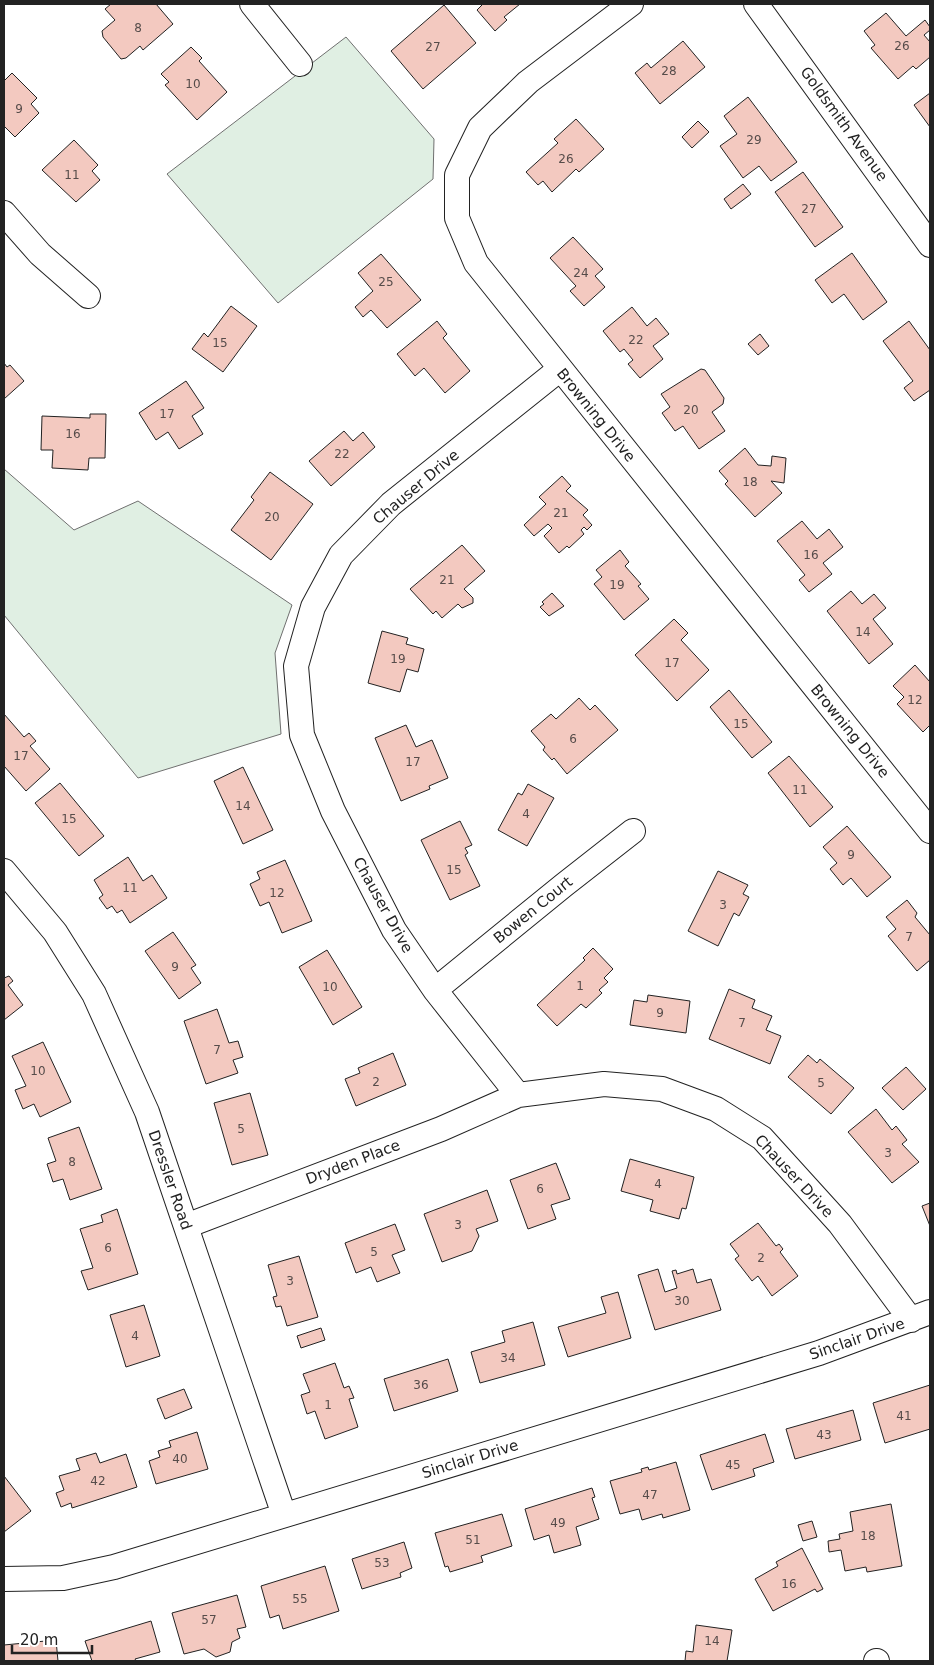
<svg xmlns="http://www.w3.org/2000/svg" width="934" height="1665" font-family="'DejaVu Sans',sans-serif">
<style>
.green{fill:#e0efe3;stroke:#6f6f6f}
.building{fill:#f3c9c0;stroke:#222}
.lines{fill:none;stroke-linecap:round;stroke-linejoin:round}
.street-casing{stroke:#222;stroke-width:26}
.street{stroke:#fff;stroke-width:24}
.labels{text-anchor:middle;stroke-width:4;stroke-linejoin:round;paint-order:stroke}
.number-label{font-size:12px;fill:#564c4a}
.street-label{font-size:15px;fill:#222;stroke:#fff}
</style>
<rect width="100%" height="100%" fill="#fff"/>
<path class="green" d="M346 37 434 139 433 179 278 303 167 174Z
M4 469 74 530 138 501 292 605 275 653 281 734 138 778 4 615Z"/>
<path class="building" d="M111 4H156L173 24 143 50 140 46 126 58 121 59 103 37 102 31 115 20 105 9Z
M483 4H520L504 17 507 20 495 31 477 10Z
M444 5 476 43 423 89 391 51Z
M886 13 906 36 925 20 930 27V30L924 35 930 42V57L916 69 913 66 898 79 871 48 875 45 864 31Z
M683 41 705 67 660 104 635 73 647 63 651 68Z
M191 47 202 58 199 61 227 92 197 120 165 85 169 82 161 74Z
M12 73 37 98 31 104 39 113 15 137 4 126V81Z
M930 93V127L914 105Z
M748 97 797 162 771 181 759 166 743 178 720 146 737 134 724 116Z
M576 119 604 149 579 172 576 169 552 192 543 181 538 185 526 172 558 143 554 139Z
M698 121 709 132 692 148 682 137Z
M74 140 98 165 92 171 100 180 76 202 42 170Z
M803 172 843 227 815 247 775 192Z
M743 184 751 194 731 209 724 199Z
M573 237 603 269 595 276 605 287 584 306 570 291 576 286 550 258Z
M852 253 887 302 863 320 844 294 832 303 815 280Z
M381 254 421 300 387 328 371 310 363 317 355 307 373 291 358 273Z
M231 306 257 326 223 372 192 349 204 333 208 337Z
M632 307 647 326 656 318 669 334 653 346 663 359 640 378 628 364 633 360 624 349 620 352 603 331Z
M437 321 447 334 443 338 470 371 445 393 424 368 415 376 397 354Z
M909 321 930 350V390L914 401 904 388 913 381 883 341Z
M760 334 769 346 758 355 748 344Z
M4 363 7 367 10 365 24 381 4 399Z
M701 369 705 370 724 398 723 404 712 412 725 431 699 449 683 426 675 431 662 413 670 407 661 394Z
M186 381 204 408 192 416 203 434 179 449 168 432 156 440 139 413Z
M90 414H106L105 458H89L88 470 52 468 53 450H41L42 416 90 418Z
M344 431 353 441 363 432 375 447 331 486 309 461Z
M745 448 758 465 771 466 772 456 786 458 784 483 771 481 782 493 755 517 725 484 728 481 719 471Z
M270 472 313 504 271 560 231 530 254 500 251 497Z
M562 476 571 486 566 491 588 510 583 515 592 525 587 530 584 527 581 530 584 534 569 548 567 546 559 553 544 536 552 528 548 524 534 536 524 525 546 504 539 497Z
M802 521 817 539 829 529 843 547 823 563 832 574 809 592 799 580 805 575 777 541Z
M462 545 485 571 464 589 473 598V603L462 608 458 604 442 618 436 611 433 614 410 589Z
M620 550 629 562 625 566 641 584 638 586 649 599 624 620 594 584 602 577 596 570Z
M851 591 862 604 874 594 886 608 873 619 893 644 869 664 827 611Z
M552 593 564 606 549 616 540 607 544 604 542 602Z
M674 619 688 633 681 640 709 670 677 701 635 655Z
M382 631 408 638 406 644 424 649 418 672 407 669 400 692 368 683Z
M915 665 930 682V725L923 732 897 704 904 697 893 686Z
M729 690 772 742 752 758 710 707Z
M579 698 590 710 595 705 618 730 567 774 554 758 552 760 543 750 545 747 531 731 551 714 556 719Z
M4 714 24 737 29 733 36 741 30 746 50 769 26 791 4 766Z
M406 725 416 747 432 740 448 778 429 786 430 789 401 801 375 738Z
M789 756 833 807 810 827 768 773Z
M243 767 273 830 243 844 214 781Z
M60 783 104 836 79 856 35 803Z
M528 784 554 798 527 846 498 830 518 793 522 795Z
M460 821 472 845 465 848 468 853 465 855 480 886 450 900 421 840Z
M847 826 891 877 867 897 851 878 843 885 830 869 837 863 823 847Z
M128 857 143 881 152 875 167 898 130 923 122 910 117 913 112 906 107 909 99 898 103 895 94 880Z
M285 860 312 921 282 933 269 902 260 906 250 884 260 879 257 872Z
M718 871 748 885 743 894 749 897 739 916 734 913 718 946 688 931Z
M907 900 917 913 915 917 930 935V960L917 971 888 936 896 929 886 917Z
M173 932 196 965 191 968 201 983 179 999 145 951Z
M593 948 613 969 604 978 608 982 599 990 602 993 586 1008 581 1004 557 1026 537 1005 585 960 583 958Z
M327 950 362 1007 333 1025 299 967Z
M9 976 13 981 8 985 23 1005 4 1020V978Z
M729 989 755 1000 752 1008 772 1016 766 1030 781 1036 770 1064 709 1039Z
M648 995 690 1001 686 1033 630 1025 634 1000 647 1002Z
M217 1009 229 1043 238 1041 243 1057 233 1060 238 1073 206 1084 184 1021Z
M43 1042 71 1102 40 1117 34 1104 23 1109 15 1090 26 1086 12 1056Z
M393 1053 406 1085 356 1106 345 1079 360 1073 358 1068Z
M808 1055 817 1063 820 1059 854 1088 831 1114 788 1077Z
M906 1067 926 1089 903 1110 882 1088Z
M250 1093 268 1155 232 1165 214 1103Z
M876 1109 892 1130 896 1126 907 1140 902 1144 919 1162 892 1183 848 1132Z
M79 1127 102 1189 70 1200 63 1179 53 1182 47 1164 56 1161 48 1138Z
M630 1159 694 1177 686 1209 682 1208 679 1219 650 1211 653 1200 621 1191Z
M556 1163 570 1199 551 1205 556 1219 528 1229 510 1180Z
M487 1190 498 1221 476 1229 479 1236 472 1251 442 1262 424 1214Z
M930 1203V1226L922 1206Z
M117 1209 138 1274 88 1290 81 1271 93 1268 80 1229 103 1222 101 1215Z
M758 1223 776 1246 779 1244 783 1249 780 1252 798 1276 772 1296 758 1276 752 1281 735 1259 739 1256 730 1244Z
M395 1224 405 1250 392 1255 400 1273 377 1282 371 1267 356 1273 345 1243Z
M299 1256 318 1317 287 1326 281 1306 276 1307 273 1297 277 1296 268 1265Z
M658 1269 665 1292 677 1288 672 1271 676 1270 677 1274 693 1269 697 1283 711 1279 721 1310 655 1330 638 1275Z
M618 1292 631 1338 568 1357 558 1327 606 1313 601 1297Z
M144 1305 160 1356 126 1367 110 1315Z
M533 1322 545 1365 480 1383 471 1352 505 1342 502 1331Z
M321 1328 325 1340 301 1348 297 1336Z
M448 1359 458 1391 394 1411 384 1379Z
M335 1363 344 1388 349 1386 354 1398 349 1399 358 1427 325 1439 315 1411 307 1414 301 1395 310 1392 303 1374Z
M930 1385V1429L885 1443 873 1403Z
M184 1389 192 1408 165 1419 157 1399Z
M853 1410 861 1440 795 1459 786 1429Z
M197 1432 208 1469 156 1484 149 1461 160 1457 158 1451 171 1447 169 1441Z
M765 1434 774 1462 753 1469 755 1476 712 1490 700 1455Z
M96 1453 100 1463 126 1454 137 1487 72 1508 71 1503 61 1507 56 1493 64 1490 59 1476 80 1470 76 1459Z
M676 1462 690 1510 663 1518 662 1514 642 1520 639 1509 620 1514 610 1481 642 1472 641 1469 648 1467 649 1470Z
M4 1476 31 1511 4 1532Z
M592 1488 595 1497 592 1498 599 1519 576 1527 581 1545 554 1553 549 1535 534 1540 525 1509Z
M891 1504 902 1566 867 1572 866 1567 845 1571 841 1550 829 1552 828 1541 840 1539 839 1534 853 1531 850 1512Z
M502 1514 512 1546 481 1556 483 1562 450 1572 448 1566 445 1567 435 1533Z
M812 1521 817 1537 803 1541 798 1525Z
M404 1542 412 1568 400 1573 401 1577 362 1589 352 1559Z
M802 1548 823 1589 817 1592 815 1589 773 1611 755 1579 778 1566 776 1562Z
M325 1566 339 1611 283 1629 279 1615 270 1618 261 1586Z
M237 1595 246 1627 237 1629 240 1638 232 1642 230 1652 216 1657 204 1649 184 1654 172 1613Z
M151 1621 160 1652 135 1659 136 1661H92L85 1641Z
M696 1625 732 1630 727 1661H685L686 1651 693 1652Z
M56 1640 58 1661H4V1645Z"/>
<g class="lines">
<g class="street-casing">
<path id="street" d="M252 4 300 64
M631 4 528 82 480 128 457 175V218L476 263 930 831
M756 4 930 245
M4 213 40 254 88 296
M4 871 55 932 94 994 147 1112 284 1515
M435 990 564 885 633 831
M518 1095 435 990 394 930 333 811 302 735 296 666 313 607 341 555 391 504 560 369
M186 1226 441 1129 518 1095 604 1084 662 1089 716 1109 762 1138 840 1224 911 1320
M4 1579 63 1578 114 1567 819 1353 930 1312
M876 1661H877"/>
</g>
<use href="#street" class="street"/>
</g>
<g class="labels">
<g class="number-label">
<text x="138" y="32">8</text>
<text x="902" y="50">26</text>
<text x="433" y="51">27</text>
<text x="669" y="75">28</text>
<text x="193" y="88">10</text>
<text x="19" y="113">9</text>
<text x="754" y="144">29</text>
<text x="566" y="163">26</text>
<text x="72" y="179">11</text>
<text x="809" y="213">27</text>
<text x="581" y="277">24</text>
<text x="386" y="286">25</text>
<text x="636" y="344">22</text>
<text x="220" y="347">15</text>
<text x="691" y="414">20</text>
<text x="167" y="418">17</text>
<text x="73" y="438">16</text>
<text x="342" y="458">22</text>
<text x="750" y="486">18</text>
<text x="561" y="517">21</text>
<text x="272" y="521">20</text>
<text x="811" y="559">16</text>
<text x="447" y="584">21</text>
<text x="617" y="589">19</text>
<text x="863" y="636">14</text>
<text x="398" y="663">19</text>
<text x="672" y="667">17</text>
<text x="915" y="704">12</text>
<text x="741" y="728">15</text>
<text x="573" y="743">6</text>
<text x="21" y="760">17</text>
<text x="413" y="766">17</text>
<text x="800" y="794">11</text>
<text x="243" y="810">14</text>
<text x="526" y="818">4</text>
<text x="69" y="823">15</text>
<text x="851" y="859">9</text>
<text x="454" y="874">15</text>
<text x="130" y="892">11</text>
<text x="277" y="897">12</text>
<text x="723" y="909">3</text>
<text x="909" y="941">7</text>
<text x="175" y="971">9</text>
<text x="580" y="990">1</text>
<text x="330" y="991">10</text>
<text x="660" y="1017">9</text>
<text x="742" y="1027">7</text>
<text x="217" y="1054">7</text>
<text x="38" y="1075">10</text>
<text x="376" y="1086">2</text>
<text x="821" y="1087">5</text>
<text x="241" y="1133">5</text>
<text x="888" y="1157">3</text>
<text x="72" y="1166">8</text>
<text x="658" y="1188">4</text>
<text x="540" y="1193">6</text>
<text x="458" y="1229">3</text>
<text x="108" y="1252">6</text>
<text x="374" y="1256">5</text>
<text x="761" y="1262">2</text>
<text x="290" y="1285">3</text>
<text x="682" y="1305">30</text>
<text x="135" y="1340">4</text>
<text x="508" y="1362">34</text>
<text x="421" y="1389">36</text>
<text x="328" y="1409">1</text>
<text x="904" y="1420">41</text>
<text x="824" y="1439">43</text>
<text x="180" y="1463">40</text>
<text x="733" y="1469">45</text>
<text x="98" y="1485">42</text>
<text x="650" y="1499">47</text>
<text x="558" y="1527">49</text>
<text x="868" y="1540">18</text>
<text x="473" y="1544">51</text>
<text x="382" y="1567">53</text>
<text x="789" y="1588">16</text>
<text x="300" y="1603">55</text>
<text x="209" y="1624">57</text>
<text x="712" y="1645">14</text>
</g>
<g class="street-label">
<text transform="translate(844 124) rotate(54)" y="5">Goldsmith Avenue</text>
<text transform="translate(596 415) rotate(51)" y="5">Browning Drive</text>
<text transform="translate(416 487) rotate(-40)" y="5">Chauser Drive</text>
<text transform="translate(850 731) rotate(51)" y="5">Browning Drive</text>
<text transform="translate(383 905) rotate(61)" y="5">Chauser Drive</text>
<text transform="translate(533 910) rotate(-39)" y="5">Bowen Court</text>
<text transform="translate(353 1162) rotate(-21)" y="5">Dryden Place</text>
<text transform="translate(794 1176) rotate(47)" y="5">Chauser Drive</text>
<text transform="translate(170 1180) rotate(71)" y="5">Dressler Road</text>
<text transform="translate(857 1339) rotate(-19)" y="5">Sinclair Drive</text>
<text transform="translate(470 1459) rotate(-17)" y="5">Sinclair Drive</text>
</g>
</g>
<rect width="934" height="1665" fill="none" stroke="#222222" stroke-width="10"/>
<path d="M12 1645v8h80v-8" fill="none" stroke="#222222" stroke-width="2.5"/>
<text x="20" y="1645" font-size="15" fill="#222222" stroke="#ffffff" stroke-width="4" paint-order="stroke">20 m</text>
</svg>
